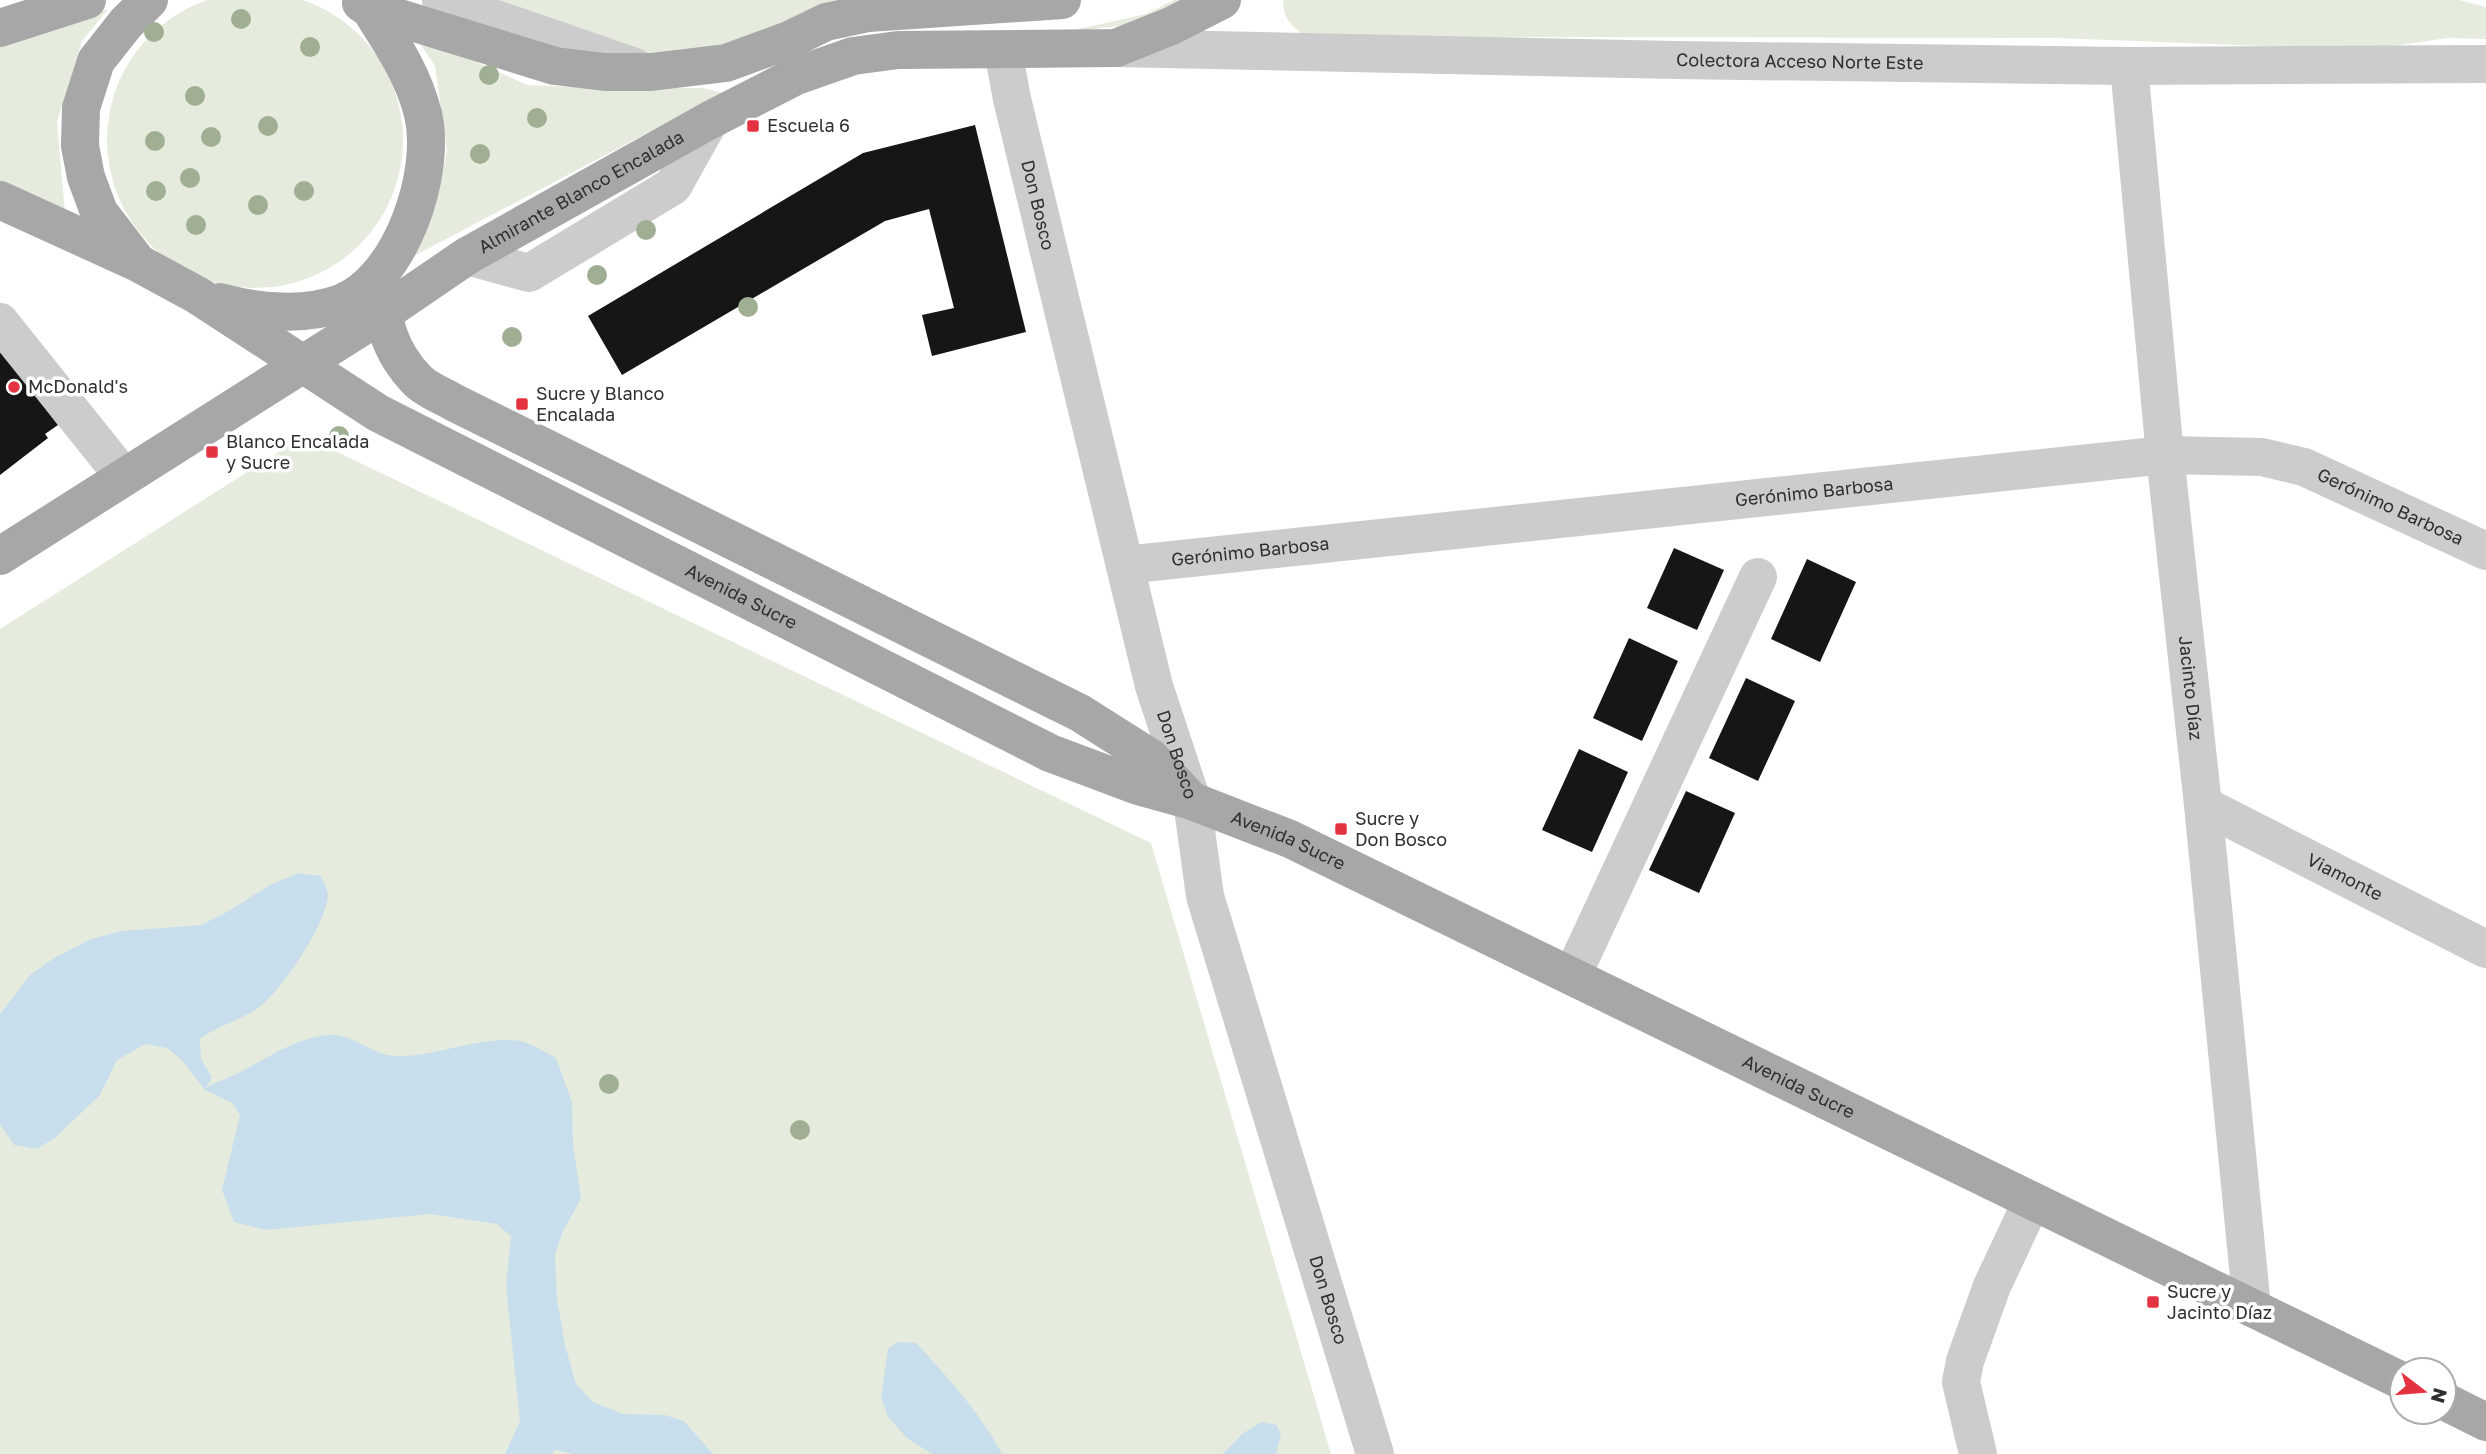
<svg xmlns="http://www.w3.org/2000/svg" width="2486" height="1454" font-family="'Golos Text',sans-serif">
<style>
.green{fill:#e5ecdd}
.water{fill:#c9deec}
.building{fill:#161616}
.lines{fill:none;stroke-linecap:round;stroke-linejoin:round}
.minor{stroke:#ccc;stroke-width:38}
.major{stroke:#a7a7a7;stroke-width:38}
.tree{fill:#a0ae94}
.poi-dot{fill:#e43240;stroke:#fff;stroke-width:2.5}
.labels{text-anchor:middle;stroke-width:7;stroke-linejoin:round;paint-order:stroke}
.street-label{font-size:18px;fill:#2f2f2f;stroke:#fff}
.poi-label{font-size:18px;fill:#2f2f2f;stroke:#fff;text-anchor:start}
</style>
<rect width="100%" height="100%" fill="#fff"/>
<path class="green" d="M107 140a148 148 0 1 1 296 0a148 148 0 1 1-296 0Z
M428 0H879L721 50 658 55 569 36Z
M1174 0H1192L1152 22 1061 33 1146 14Z
M1283 0H2459L2486 7V39L2448 38 2366 50 2058 38 1455 37 1302 34C1289 24 1283 16 1283 0Z
M108 9 82 41 57 122 65 213 0 181V41L23 37Z
M413 33 527 85 603 88H704L723 93 414 256 439 189 447 150 435 66Z
M304 436 1151 843 1331 1454H0V629Z"/>
<path class="water" d="M298 873 321 876C323 881 328 890 328 896 325 925 287 982 265 1002 247 1019 220 1024 200 1039L201 1059 212 1077 206 1088C218 1080 231 1078 244 1070 273 1055 294 1039 328 1035 352 1033 370 1054 394 1056 433 1059 490 1031 527 1043 537 1047 547 1053 556 1058L572 1102 573 1144 581 1199 563 1231 555 1254 557 1298 565 1345 576 1384 593 1402 623 1414 665 1415 684 1421 713 1454H575L555 1450 552 1454H505L520 1421 506 1286 511 1236 497 1224 430 1214 266 1230 234 1222 222 1190 240 1115 232 1103 205 1090 181 1059 167 1048 145 1044 117 1060 100 1095 56 1137 37 1149 14 1145 0 1124V1014L30 975 54 958 91 939 122 931 201 925 227 912 270 885Z
M898 1342 916 1343C947 1376 981 1414 1002 1454H932L907 1438 888 1417 881 1397 888 1349Z
M1261 1422 1277 1425 1281 1435 1276 1454H1223L1242 1434Z"/>
<path class="building" d="M975 125 1026 332 932 356 922 315 954 308 929 209 885 221 622 375 588 316 863 153Z
M0 349 58 425 45 434 48 438 0 475Z
M1674 548 1724 570 1697 630 1647 608Z
M1807 559 1856 582 1820 662 1771 639Z
M1629 638 1678 661 1642 741 1593 718Z
M1746 678 1795 701 1758 781 1709 758Z
M1579 749 1628 772 1592 852 1542 830Z
M1686 791 1735 813 1699 893 1649 870Z"/>
<g class="lines">
<g class="minor">
<path d="M441 0 635 67"/>
<path id="s1" d="M1116 48 1675 60 2129 66 2486 64"/>
<path id="s2" d="M1003 50 1012 99 1154 686 1192 801 1205 896 1375 1454"/>
<path id="s3" d="M2129 66 2165 455 2203 805 2252 1308"/>
<path d="M467 256 529 273 673 186 710 120"/>
<path d="M0 322 124 477"/>
<path id="s4" d="M1125 565 2165 455 2262 457 2304 467 2486 551"/>
<path id="s5" d="M2203 805 2486 949"/>
<path d="M1572 976 1758 577"/>
<path d="M1978 1454 1961 1382 1965 1361 1992 1286 2032 1201"/>
</g>
<g class="major">
<path d="M370 9 555 66 605 72H651L726 63 789 40 826 22 868 13 1062 0"/>
<path d="M0 28 87 0"/>
<path id="s6" d="M0 200 138 263 197 295 378 413 1050 753 1138 786 1192 801 1290 839 2402 1381"/>
<path d="M135 259 99 212 86 177 80 146 81 108 96 61 126 23 149 0"/>
<path d="M380 275C380 315 388 351 418 381 427 390 443 396 455 403L1080 713 1151 758 1190 799"/>
<path d="M220 302C257 312 304 317 341 303 401 280 437 173 423 114 413 74 392 44 370 9L361 3"/>
<path id="s7" d="M0 556 382 314 467 256 710 120 796 76 853 56 898 50 1116 48 1171 26 1222 0"/>
<path d="M2444 1401 2486 1422"/>
</g>
</g>
<g class="tree">
<circle cx="241" cy="19" r="10"/>
<circle cx="154" cy="32" r="10"/>
<circle cx="310" cy="47" r="10"/>
<circle cx="489" cy="75" r="10"/>
<circle cx="195" cy="96" r="10"/>
<circle cx="537" cy="118" r="10"/>
<circle cx="268" cy="126" r="10"/>
<circle cx="211" cy="137" r="10"/>
<circle cx="155" cy="141" r="10"/>
<circle cx="480" cy="154" r="10"/>
<circle cx="190" cy="178" r="10"/>
<circle cx="156" cy="191" r="10"/>
<circle cx="304" cy="191" r="10"/>
<circle cx="258" cy="205" r="10"/>
<circle cx="196" cy="225" r="10"/>
<circle cx="646" cy="230" r="10"/>
<circle cx="597" cy="275" r="10"/>
<circle cx="748" cy="307" r="10"/>
<circle cx="512" cy="337" r="10"/>
<circle cx="339" cy="436" r="10"/>
<circle cx="609" cy="1084" r="10"/>
<circle cx="800" cy="1130" r="10"/>
</g>
<g class="poi-dot">
<rect x="746" y="119" width="14" height="14" rx="3.5"/>
<circle cx="14" cy="387" r="7"/>
<rect x="515" y="397" width="14" height="14" rx="3.5"/>
<rect x="205" y="445" width="14" height="14" rx="3.5"/>
<rect x="1334" y="822" width="14" height="14" rx="3.5"/>
<rect x="2146" y="1295" width="14" height="14" rx="3.5"/>
</g>
<g class="labels">
<g class="street-label">
<text dy="6" stroke="none"><textPath href="#s1" startOffset="684">Colectora Acceso Norte Este</textPath></text>
<text dy="6" stroke="none"><textPath href="#s7" startOffset="686">Almirante Blanco Encalada</textPath></text>
<text dy="6" stroke="none"><textPath href="#s2" startOffset="159">Don Bosco</textPath></text>
<text dy="6" stroke="none"><textPath href="#s4" startOffset="693">Gerónimo Barbosa</textPath></text>
<text dy="6" stroke="none"><textPath href="#s4" startOffset="1281">Gerónimo Barbosa</textPath></text>
<text dy="6" stroke="none"><textPath href="#s4" startOffset="126">Gerónimo Barbosa</textPath></text>
<text dy="6" stroke="none"><textPath href="#s6" startOffset="842">Avenida Sucre</textPath></text>
<text dy="6" stroke="none"><textPath href="#s3" startOffset="625">Jacinto Díaz</textPath></text>
<text dy="6" stroke="none"><textPath href="#s2" startOffset="726">Don Bosco</textPath></text>
<text dy="6" stroke="none"><textPath href="#s6" startOffset="1442">Avenida Sucre</textPath></text>
<text dy="6" stroke="none"><textPath href="#s5" startOffset="159">Viamonte</textPath></text>
<text dy="6" stroke="none"><textPath href="#s6" startOffset="2009">Avenida Sucre</textPath></text>
<text dy="6" stroke="none"><textPath href="#s2" startOffset="1293">Don Bosco</textPath></text>
</g>
<g class="poi-label">
<text x="767" y="132">Escuela 6</text>
<text x="28" y="393">McDonald's</text>
<text x="536" y="400">Sucre y Blanco<tspan x="536" dy="21">Encalada</tspan></text>
<text x="226" y="448">Blanco Encalada<tspan x="226" dy="21">y Sucre</tspan></text>
<text x="1355" y="825">Sucre y<tspan x="1355" dy="21">Don Bosco</tspan></text>
<text x="2167" y="1298">Sucre y<tspan x="2167" dy="21">Jacinto Díaz</tspan></text>
</g>
</g>
<g transform="translate(2423 1391) rotate(106)"><circle r="33" fill="#ffffff" stroke="#acacac" stroke-width="2"/>
<path d="M0-5L12 26L0 18L-12 26Z" fill="#e43240"/>
<text y="-10" font-size="19" font-weight="bold" text-anchor="middle" fill="#2f2f2f">N</text>
</g>
</svg>
